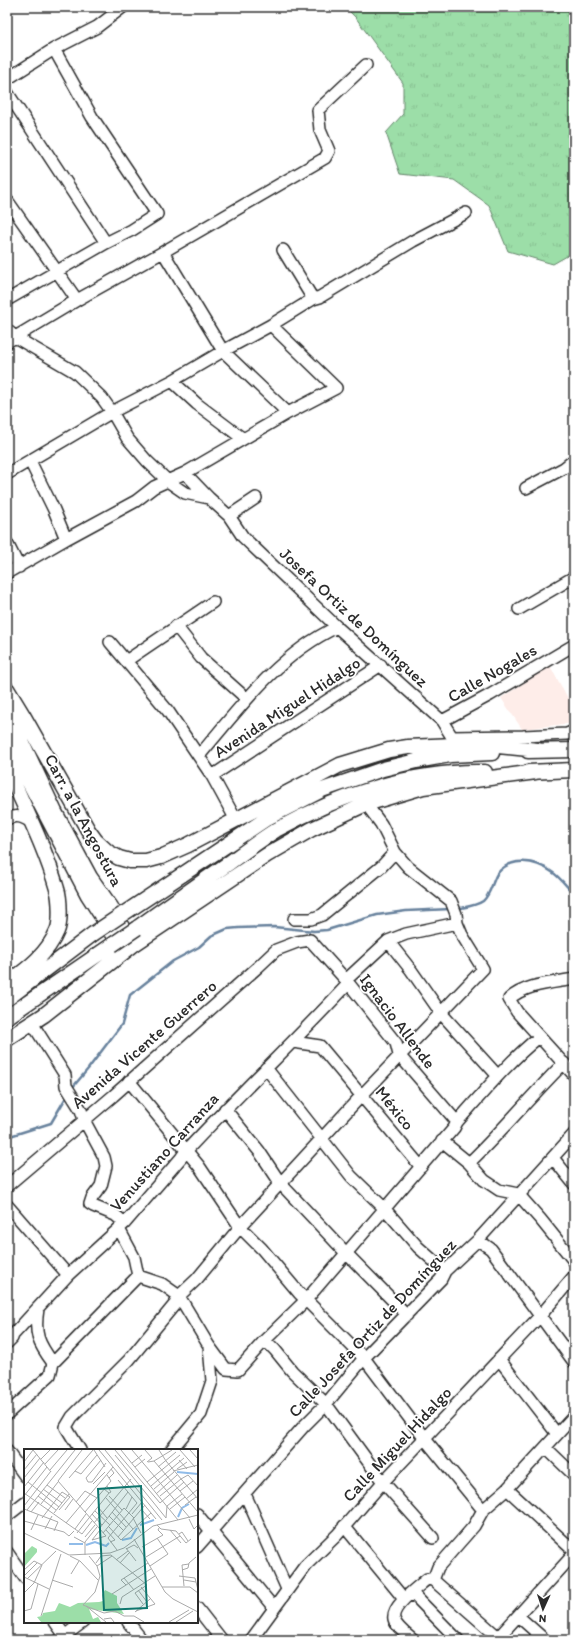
<svg xmlns="http://www.w3.org/2000/svg" width="581" height="1647" font-family="Itim,sans-serif">
<style>
.built{fill:#feede9}
.grass{fill:url(#grass-tufts);stroke:#64846a}
.lines{fill:none;stroke-linecap:round;stroke-linejoin:round}
.stream{stroke:#68829d;stroke-width:2.5}
.minor-casing{stroke:#2b2b2b;stroke-width:14}
.major-casing{stroke:#2b2b2b;stroke-width:17}
.minor{stroke:#fff;stroke-width:11}
.major{stroke:#fff;stroke-width:14}
.major-bridge-casing{stroke:#2b2b2b;stroke-width:17;stroke-linecap:butt}
.major-bridge{stroke:#fff;stroke-width:14}
.labels{text-anchor:middle;stroke-width:3.5;stroke-linejoin:round;paint-order:stroke}
.street-label{font-size:17px;fill:#2b2b2b;stroke:#fff}
.inset-river{fill:none;stroke:#90bce9;stroke-width:2}
.inset-road{fill:none;stroke:#aaa;stroke-width:1}
.view{fill:#0f766e;fill-opacity:0.15;stroke:#0f766e;stroke-width:2}
.inset-edge{fill:none;stroke:#2b2b2b;stroke-width:2}
</style>
<defs>
<pattern id="grass-tufts" width="24" height="20" patternUnits="userSpaceOnUse"><rect width="24" height="20" fill="#9cdea8"/><path d="M3 7l-1-3M5 7V3M7 7l1-3M15 17l-1-3M17 17v-4M19 17l1-3" fill="none" stroke="#87bf91"/></pattern>
</defs>
<rect width="100%" height="100%" fill="#fff"/>
<filter id="ink" filterUnits="userSpaceOnUse"><feTurbulence type="fractalNoise" baseFrequency=".025" numOctaves="2"/><feDisplacementMap in="SourceGraphic" scale="8" xChannelSelector="R" yChannelSelector="G"/><feConvolveMatrix kernelMatrix="1 2 1 2 8 2 1 2 1" color-interpolation-filters="sRGB"/></filter>
<g filter="url(#ink)">
<path class="built" d="M550 666 574 709V723L522 729 501 698Z"/>
<path class="grass" d="M345 7H574V154L573 156 574 161V252L553 264 508 251 489 205 454 180 400 174 386 133 403 114V83L356 18Z"/>
<g class="lines">
<path class="stream" d="M456 909C465 907 476 906 483 901 491 894 492 882 497 874 511 856 535 860 552 872 560 877 567 887 574 894
M72 1088 88 1069 122 1024 130 995 173 961 199 947 211 936 227 929 238 928 274 927 314 931 327 930 377 915 406 911 451 909
M7 1137 51 1123 68 1094"/>
<g class="minor-casing">
<path id="minor" d="M7 79 54 49 97 27 123 7
M7 92 106 243
M7 200 77 300
M283 250 313 299
M163 252 223 351 288 413
M7 300 106 243 132 230 157 214 92 117 54 49
M7 330 15 337 75 372 102 398 112 412 127 438 147 461 169 482 185 493 209 498 229 516 243 537 337 627 442 721 452 737 455 744
M7 342 77 300 163 252 325 158 329 151 320 130 318 110 366 65
M172 381 197 404 242 438
M30 461 54 510 66 539
M185 473 209 498
M7 474 112 412 172 381 223 351 271 325 313 299 320 297 413 241 466 213
M526 488 564 468 574 460
M229 516 256 498
M7 543 19 567
M7 573 66 539 136 501 154 487 185 473 288 413 336 388 271 325
M519 609 574 577
M176 626 201 658 247 699
M110 642 168 711 212 776 236 820
M126 661 213 602
M442 721 490 695 574 645
M452 737 523 736 567 734 574 731
M199 756C239 708 279 654 337 627
M212 776 381 665
M7 819C16 814 23 817 31 822
M294 919H311L322 915 381 867 395 852
M457 923 406 934 388 941 411 970 441 1013 498 1076
M574 979C552 983 526 984 509 999L517 1012 574 1075
M346 980 388 941
M32 1023 65 1075 66 1086 81 1110 84 1120 104 1157 106 1166 101 1186 92 1198 90 1204 93 1206 115 1215 125 1223
M293 1042 320 1046 421 1167
M266 1068 351 1176 384 1208 418 1247 445 1271
M129 1081 199 1166 240 1227 262 1249 299 1293 364 1358 425 1439 483 1510
M225 1109 259 1151 281 1184 346 1253 407 1315
M442 1141 469 1163 484 1180 499 1190 518 1194 541 1220 574 1261
M553 1158 574 1184
M469 1163C502 1131 531 1096 564 1063
M7 1186 113 1096 258 967 276 950 297 942 310 940 346 980 396 1043 399 1055 457 1122
M7 1205 68 1275
M119 1229 134 1257 138 1276 162 1284 179 1296 209 1346 226 1369 238 1370 265 1340 306 1300 454 1128 457 1122C483 1093 508 1062 539 1037
M478 1240 491 1249 574 1362
M38 1309C34 1334 38 1343 53 1363
M265 1340 275 1350 292 1371 326 1404 383 1482 433 1538
M7 1343 12 1338 13 1335 68 1275 125 1223 181 1158 186 1151C239 1094 295 1041 348 984
M499 1359 557 1434
M7 1414 50 1375 53 1363 138 1276
M546 1448 574 1475
M80 1450 66 1427 72 1417 129 1360 175 1304 179 1296 197 1279 240 1227 362 1095 483 969 462 935 457 923 456 914 451 901 408 867 395 852 381 824 366 804
M171 1450 201 1414 212 1381 209 1346
M7 1451 25 1476
M507 1489 574 1551
M245 1494 287 1589
M197 1514 274 1608
M7 1516 25 1502
M344 1526 404 1599
M197 1547 304 1426 326 1404 364 1358 441 1279 445 1271 478 1240 574 1134
M7 1552 25 1578
M433 1580 438 1567 474 1526 483 1510 507 1489 574 1416
M412 1593 458 1640
M197 1608 222 1640
M518 1616 545 1640
M55 1622 68 1640
M128 1622 142 1640
M59 1640 83 1622
M251 1640 305 1566 337 1535 383 1482 540 1316 574 1276
M413 1640C407 1635 396 1627 394 1619 391 1606 418 1587 427 1579L433 1580 498 1637
M496 1640 574 1554"/>
</g>
<g class="major-casing">
<path id="major" d="M7 689 24 717 88 830 96 841 108 852 119 858 130 861H146L161 857 188 845 340 765 389 750 408 747 478 744 538 750
M7 710 55 812 90 877 111 907 132 945
M7 740 88 895 124 951
M528 751 574 750
M7 767C24 807 45 847 57 889 60 898 61 923 57 931 47 955 27 969 7 984
M528 772 574 770
M123 914 269 817 322 790 383 769 416 761 450 755 492 753
M137 928C167 906 198 885 229 863 244 852 260 840 276 830 339 795 413 770 485 772
M7 999 93 934
M7 1017 112 945
M7 1039 44 1015 133 945 267 855 312 829 366 804 423 787 536 772"/>
</g>
<use href="#minor" class="minor"/>
<use href="#major" class="major"/>
<g class="major-bridge-casing">
<path id="major-bridge" d="M93 934 123 914
M112 945 137 928"/>
</g>
<use href="#major-bridge" class="major-bridge"/>
</g>
</g>
<g class="labels">
<g class="street-label">
<text transform="translate(354 617) rotate(43)" y="6">Josefa Ortiz de Domínguez</text>
<text transform="translate(492 673) rotate(-30)" y="6">Calle Nogales</text>
<text transform="translate(287 707) rotate(-33)" y="6">Avenida Miguel Hidalgo</text>
<text transform="translate(84 820) rotate(62)" y="6">Carr. a la Angostura</text>
<text transform="translate(398 1021) rotate(53)" y="6">Ignacio Allende</text>
<text transform="translate(144 1044) rotate(-41)" y="6">Avenida Vicente Guerrero</text>
<text transform="translate(395 1108) rotate(51)" y="6">México</text>
<text transform="translate(164 1152) rotate(-48)" y="6">Venustiano Carranza</text>
<text transform="translate(372 1328) rotate(-47)" y="6">Calle Josefa Ortiz de Domínguez</text>
<text transform="translate(397 1444) rotate(-47)" y="6">Calle Miguel Hidalgo</text>
</g>
</g>
<g transform="translate(24 1449)">
<rect width="174" height="174" fill="#fff"/>
<path d="M8 97 13 100V103L0 118V105ZM81 141 93 147V154L100 165 65 160 69 170 74 168 77 173H17L13 168 18 167 19 164 31 162 35 154 46 158 54 154 75 153 79 152 78 146Z" fill="#9cdea8"/>
<path class="inset-river" d="M153 23 174 25M154 68 158 59 165 55M116 76 130 71M98 91 107 89 113 79M45 95H59M62 96 71 93 82 97 85 94"/>
<path class="inset-road" d="M9 1 27 23M58 1 34 32 82 87 68 91 76 81M70 1 81 18M75 1 132 70M81 1 138 71M91 1 136 54 160 33M97 1 154 71M108 1 166 69M121 1 128 9 123 13M135 1 142 12 174 50M156 1 171 18M166 1 174 10M91 6 142 69M17 10 26 1M77 11 62 29 64 33H68L82 14M155 11 163 20M130 12 174 63M0 13 9 1M124 13 130 12 148 1M108 14 118 6M21 15 34 1M111 18 121 10M134 18 152 3M153 20 163 13M0 21 13 5M26 21 43 1M51 22 57 25 73 6M149 22 174 16M141 25 160 9M0 29 16 9M45 29 69 1M85 29 90 24 87 20M157 30 164 26 174 37M4 33 35 58M123 33 156 6M69 35 81 23M23 36 41 49M127 37 141 25M0 38 20 13M19 40 38 54M80 40 85 44 87 43 83 37M130 40 150 23M156 42 169 32M0 44 58 85M132 45 153 26M0 47 23 18M14 47 32 61M85 47 98 61M136 47 157 30M82 49 109 80M162 50 174 40M52 53 61 42 73 49M17 55 34 33M161 56 172 48M0 57 27 22M143 57 158 45M74 58 83 69M0 60 34 73 30 82M102 60 108 48M117 60 126 70M146 60 161 48M3 61 51 1M35 61 46 48M41 61 49 50M71 62 86 76M7 63 15 53M61 63 87 32 83 26M88 63 102 78M30 64 45 45M68 65 78 76M108 65 118 53M85 67 99 81M18 69 38 43 46 48M109 69 117 84M142 69 143 57M165 70 170 80 174 76M0 72 40 83 45 87 50 82M42 74 89 18M70 74 107 30M133 76 137 80 152 82 162 94 167 90M85 78 97 91 127 64M21 80 28 67M51 80 62 65M75 80 104 43M7 81 14 66M82 81 91 91 86 93M146 81 157 94M0 84 45 106 86 104 100 99 129 77 174 66M53 84 85 44M79 84 100 59 110 69M58 85 68 72M155 85 158 83 164 92M50 88 61 94M61 88 71 76M94 88 121 56M110 90 141 143 149 150 174 163M118 98 139 86 134 81 135 79M102 99 112 112M102 100 110 96 114 99M93 101 84 89 113 54 94 31M61 106V93L73 78M87 106 123 136 111 144 119 155M46 107 56 112 74 131M65 107 73 117 76 127 71 143 59 156 80 164 91 162 100 167H110L120 173M122 108 156 87M92 111 104 102M72 114 77 107 87 106M96 114 105 104M73 117 88 107M126 117 144 105 133 89M0 121 10 112 18 116M158 121 164 119 165 114 172 108M47 125 55 112M0 127 13 114M155 127 171 129M0 128 25 140M100 129 110 141M171 129 174 141M3 130 32 102M28 131 49 138M160 131 172 133M102 136 97 131 124 114M160 137 158 116 165 115M138 138H166L174 144M114 141 123 153M0 144 10 134 18 116M88 145 127 120M96 155 98 148 131 127M62 157 82 173M0 162 7 160 14 135M112 162 131 155 117 138M111 163 126 150M17 167 37 105M80 170 87 169 90 173M145 173 165 161M152 173 169 162"/>
<path class="view" d="M117 37 123 159 80 161 74 40Z"/>
<rect width="174" height="174" class="inset-edge"/>
</g>
<rect width="581" height="1647" fill="none" stroke="#fff" stroke-width="24"/>
<rect x="12" y="12" width="557" height="1623" fill="none" stroke="#2b2b2b" stroke-width="1.5" filter="url(#ink)"/>
<g transform="translate(543 1609) rotate(183)" stroke="#ffffff" stroke-width="3" paint-order="stroke">
<path d="M0-3L7 15L0 10L-7 15Z" fill="#2b2b2b"/>
<text y="-6" font-size="11" font-weight="bold" text-anchor="middle" fill="#2b2b2b">N</text>
</g>
</svg>
